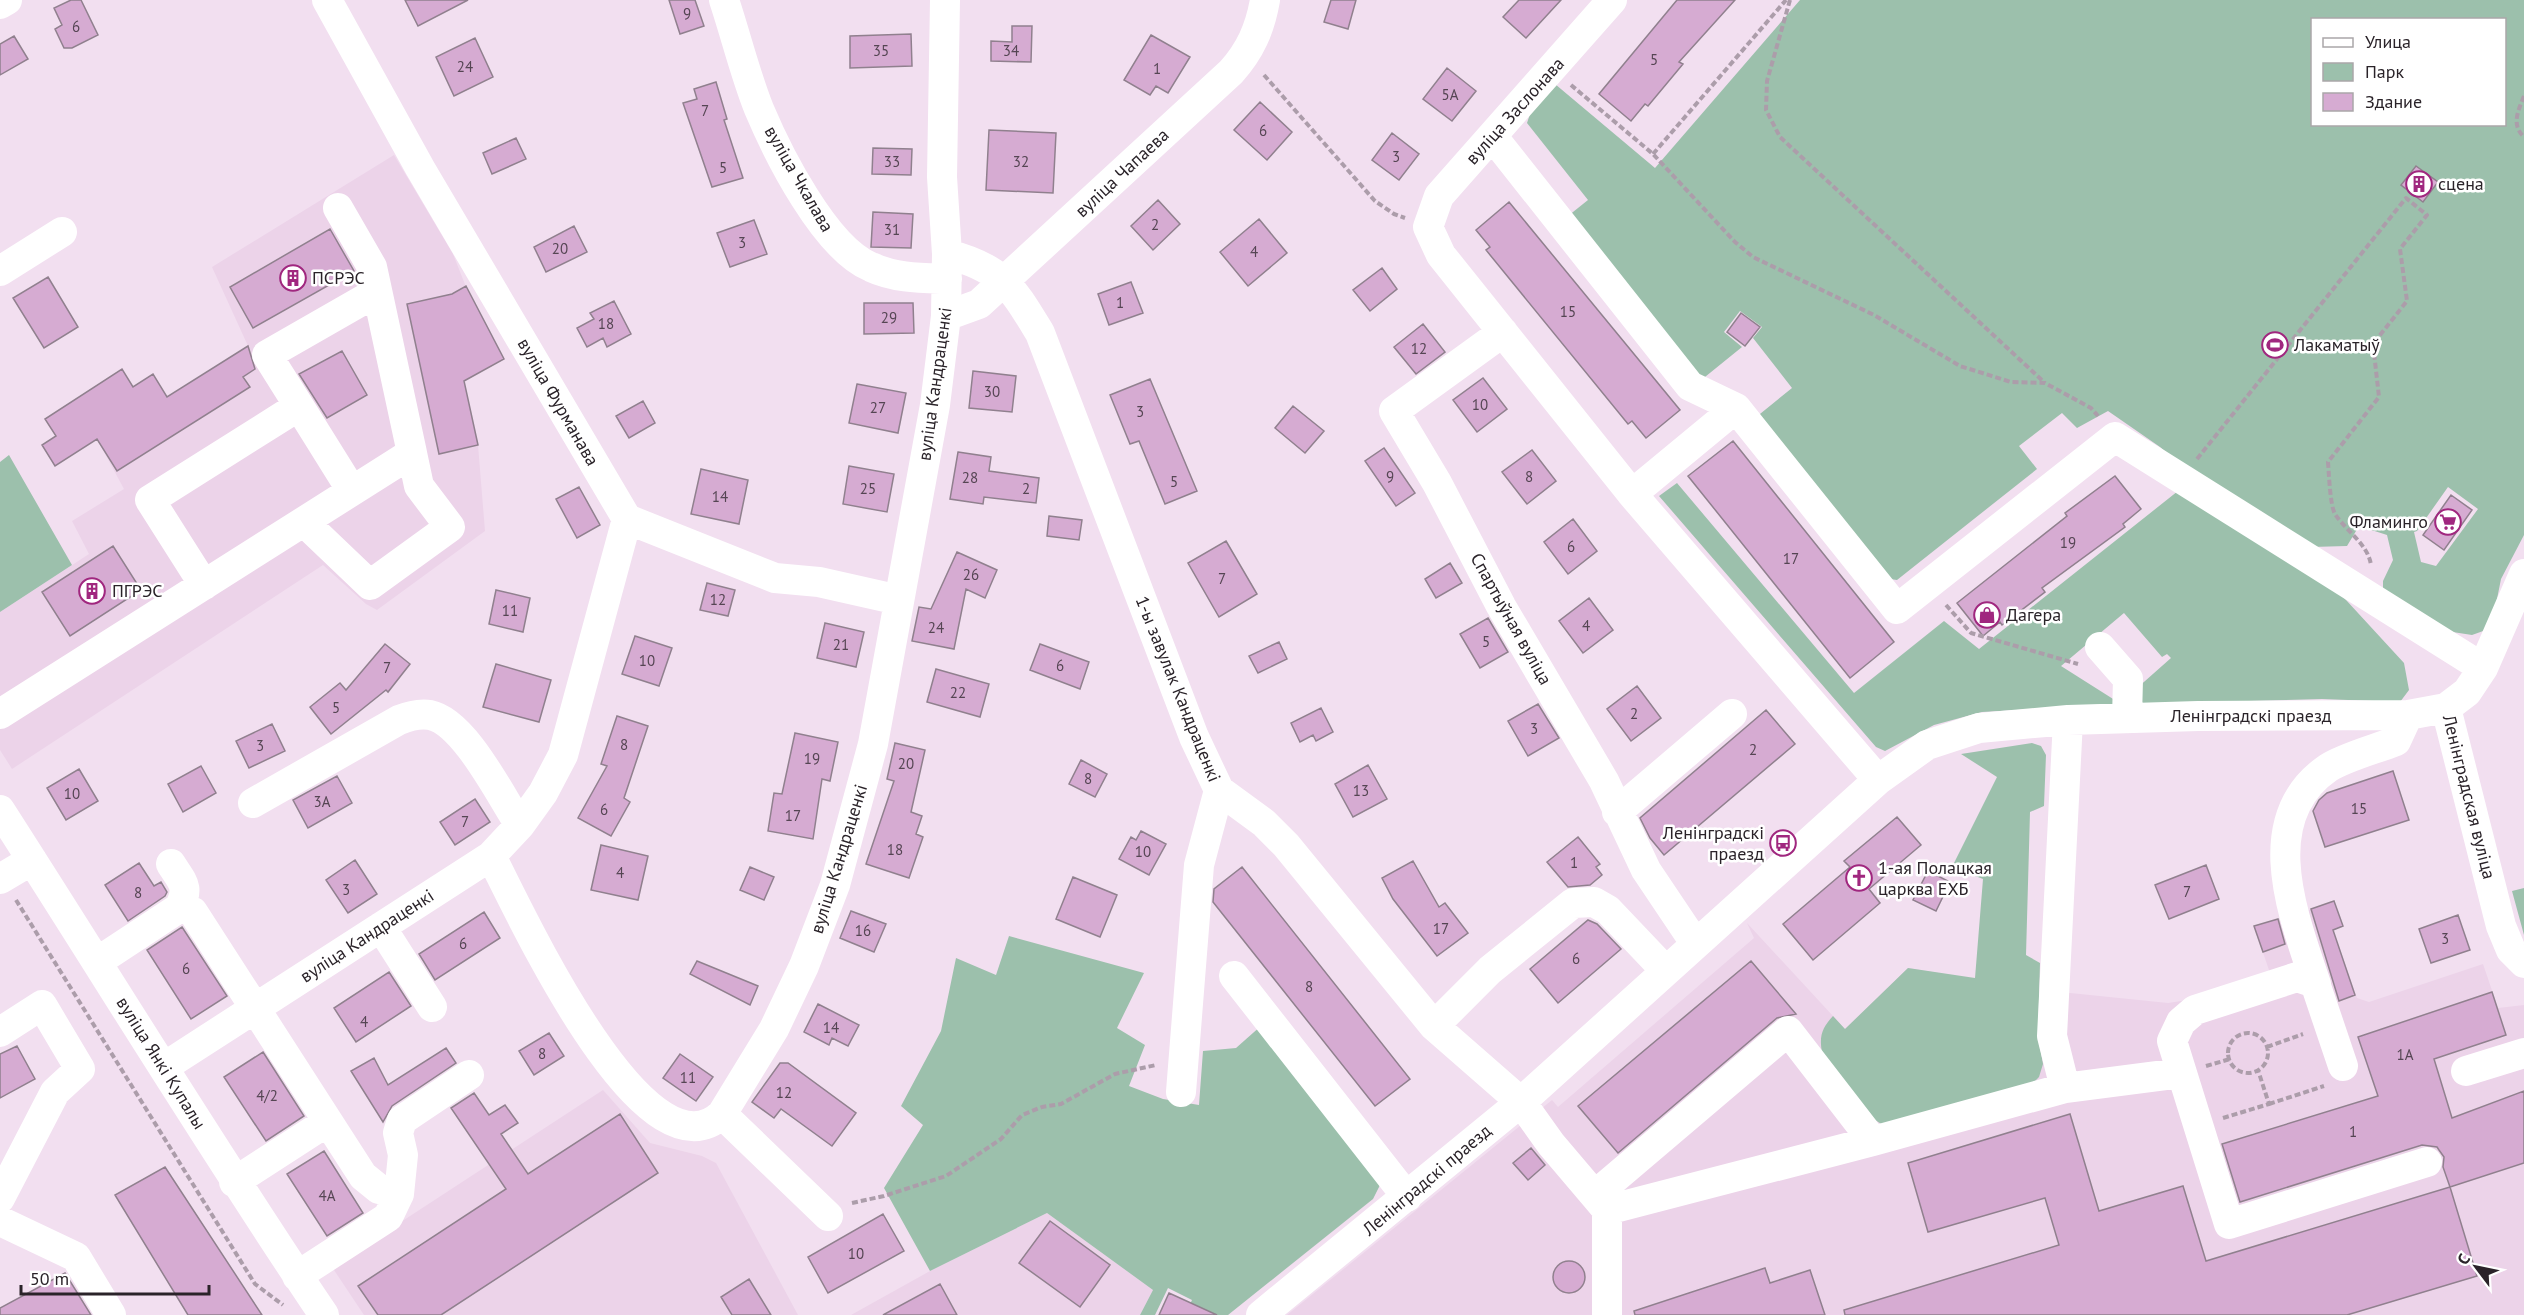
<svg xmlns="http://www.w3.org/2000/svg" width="2524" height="1315" font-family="'PT Sans',sans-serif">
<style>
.built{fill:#ecd3e9}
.green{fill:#9cc0ac;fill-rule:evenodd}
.building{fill:#d6abd2;stroke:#90808e;stroke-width:1.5}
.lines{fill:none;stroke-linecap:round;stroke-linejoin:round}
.path{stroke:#ac9daa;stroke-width:4;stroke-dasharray:6 3;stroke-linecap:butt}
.minor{stroke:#fff;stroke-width:30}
.labels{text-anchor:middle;stroke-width:5;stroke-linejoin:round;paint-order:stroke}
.number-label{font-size:15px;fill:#554553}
.street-label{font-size:18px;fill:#2a2329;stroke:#fff}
.poi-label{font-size:18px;fill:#2a2329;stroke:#fff;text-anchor:start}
</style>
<rect width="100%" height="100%" fill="#f2dff0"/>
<path class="built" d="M394 155 453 254 466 287 504 359 493 365 491 363 461 366 478 445 485 531 377 610 366 604 323 565 12 769 0 750V612L89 554 72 521 124 489 98 441 248 346 212 267Z
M2334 901 2343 926 2326 933 2338 944 2357 998 2369 1002 2483 964 2498 1008 2524 1005V1315H1287L1552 1100 1558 1107 1754 938 1747 923 1845 1029 1908 968 2041 990 2168 1003 2194 999 2271 976 2254 926 2301 913Z
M603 1090 650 1143 702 1156 716 1163 798 1315H364L332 1267Z
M1047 1213 1153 1290 1140 1315H851L930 1271Z"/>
<path class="green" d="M1800 0H2524V535L2501 579 2493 619 2486 630 2472 635 2446 631 2383 590V581L2393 560 2387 535 2359 526 2347 546 2311 547 2198 480 2160 447 2108 411 2077 428 2062 413 2019 446 2037 469 1897 580 1883 578 1755 418 1792 388 1753 338 1762 327 1740 311 1724 332 1742 347 1700 381 1568 216 1588 200 1527 123 1531 111 1555 84 1655 168ZM2312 20H2504V124H2312ZM2448 487 2478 509 2436 566 2421 562 2414 532 2417 531Z
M9 455 72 565 0 612V462Z
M1677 483 1854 693 1944 621 1979 649 2178 491 2335 588 2404 663 2409 690 2400 702 2322 699 2135 704 2136 689 2171 658 2167 654 2162 657 2124 613 2061 666 2121 704 1982 712 1934 725 1885 751 1876 747 1659 496Z
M2032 743 2041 746 2046 755 2044 806 2030 812 2026 955 2040 963 2038 1036 2043 1064 2039 1077 2030 1086 1883 1125 1875 1120 1822 1052C1819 1036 1822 1028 1833 1016L1845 1029 1908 968 1975 978 1983 879 1952 867 1997 777 1961 754Z
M2524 888V935L2512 891Z
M1009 936 1144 973 1117 1028 1145 1045 1129 1086 1163 1099 1199 1105 1203 1051 1236 1048 1262 1025 1380 1185 1373 1199 1228 1315H1185L1192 1300 1168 1288 1155 1315H1140L1153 1290 1047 1213 930 1271 884 1188 923 1125 901 1106 941 1031 956 958 996 975Z"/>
<path class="building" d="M71 0H81L98 35 72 48H64L55 29 62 25 54 8Z
M405 0H468L418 26Z
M669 0H695L704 26 680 34Z
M1331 0H1356L1348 29 1324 22Z
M1519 0H1561L1526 38 1503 17Z
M1677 0H1735L1679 62 1683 64 1648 106 1645 104 1631 121 1599 94Z
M1012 26H1032L1031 62 991 61V41L1012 42Z
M911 34 912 66 850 68V36Z
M1151 35 1190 57 1168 93 1156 86 1150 95 1124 80Z
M14 36 28 59 0 75V44Z
M475 38 493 77 454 96 436 57Z
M1447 68 1476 91 1452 121 1423 99Z
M716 82 727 119 724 120 743 178 712 187 683 103 697 99 694 89Z
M1260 102 1292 132 1267 160 1234 130Z
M989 130 1056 133 1053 193 986 190Z
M1392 133 1419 154 1399 180 1372 160Z
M516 138 526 159 492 174 483 153Z
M873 148 912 149 911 175 872 174Z
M2416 166 2438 182 2423 202 2401 185Z
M1158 200 1180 224 1153 250 1131 226Z
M1509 202 1680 410 1646 438 1632 421 1628 424 1486 250 1490 247 1476 230Z
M873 212 913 214 911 248 871 247Z
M1259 219 1287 253 1248 286 1220 252Z
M754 220 767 254 730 267 717 233Z
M574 226 587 252 546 272 534 247Z
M330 229 354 271 253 328 230 287Z
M1382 268 1397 289 1370 311 1353 290Z
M48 277 78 327 44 348 13 298Z
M1131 282 1143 313 1109 325 1098 294Z
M466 286 504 359 464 381 478 445 439 454 407 304 452 294Z
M614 301 631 334 607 347 603 338 587 347 577 328 594 319 590 313Z
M864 303H913L914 333 864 334Z
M1741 313 1760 327 1745 346 1727 332Z
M1423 324 1445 352 1416 374 1394 347Z
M248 346 255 369 243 377 250 387 117 471 97 439 55 466 42 445 56 436 45 419 122 369 133 387 153 374 167 397Z
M342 351 367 395 327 418 299 374Z
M973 371 1016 376 1012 412 969 408Z
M1483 378 1507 409 1477 432 1453 400Z
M1150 379 1197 491 1165 504 1139 441 1130 444 1110 395Z
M857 384 906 393 898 433 849 423Z
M643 401 655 423 629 438 616 416Z
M1293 406 1324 431 1305 453 1275 428Z
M1733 441 1894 642 1850 678 1688 476Z
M1384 448 1415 493 1396 506 1365 461Z
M1532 450 1556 481 1527 504 1502 472Z
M958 452 991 457 989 471 1039 478 1036 503 984 497 983 504 950 499Z
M849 466 894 474 887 512 843 504Z
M701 469 748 480 739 524 691 514Z
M2115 476 2141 509 2123 524 2125 527 2042 588 2045 592 2002 625 2000 622 1983 636 1957 603 2067 516 2065 513Z
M579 487 600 525 577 538 556 499Z
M2451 495 2472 510 2444 550 2423 535Z
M1049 516 1082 520 1079 540 1047 536Z
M1573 519 1597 551 1568 574 1544 542Z
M1226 541 1257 594 1219 617 1188 563Z
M113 546 141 590 70 636 42 592Z
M957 552 997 570 985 598 966 589 954 649 912 641 919 607 931 609Z
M1450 563 1462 583 1436 598 1425 579Z
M707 583 735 590 728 616 700 610Z
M496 590 530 598 523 632 489 624Z
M1589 598 1613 630 1583 653 1559 621Z
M1488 618 1508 652 1480 668 1460 634Z
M825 623 864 632 856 667 817 658Z
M635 636 672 648 659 686 622 674Z
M1279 642 1287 659 1258 673 1249 656Z
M385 644 410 664 388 692 386 690 331 734 310 707 340 683 346 690Z
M1040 644 1089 662 1080 689 1030 670Z
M496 664 551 680 539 722 483 707Z
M936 669 989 684 980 717 927 702Z
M1637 686 1661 718 1631 741 1607 709Z
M1538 704 1559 738 1528 756 1508 721Z
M1321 708 1333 732 1316 741 1313 735 1300 742 1291 723Z
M1766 710 1795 744 1664 855 1650 838 1640 818Z
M617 716 648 726 624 798 630 802 611 836 578 818 607 766 601 764Z
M272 724 285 751 249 768 236 741Z
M795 733 838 742 830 781 822 779 813 839 768 831 774 793 782 794Z
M895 743 925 750 911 812 922 816 916 834 923 837 909 878 866 864 894 781 887 779Z
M1081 760 1107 774 1095 797 1069 784Z
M1368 765 1387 799 1353 817 1335 784Z
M201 766 216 793 183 812 168 784Z
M79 769 98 801 66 820 47 788Z
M2393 771 2409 820 2325 847 2313 811 2319 800 2327 793Z
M337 776 352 803 308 828 293 800Z
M475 799 490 822 455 845 440 822Z
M1897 817 1921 845 1869 889 1880 903 1813 960 1783 924 1850 867 1844 861Z
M1141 831 1166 844 1149 875 1119 859 1131 837 1136 840Z
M1578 837 1600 864 1596 867 1602 875 1590 885 1568 887 1547 862Z
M601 845 648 856 638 900 591 890Z
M355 860 377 894 348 913 326 880Z
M1413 861 1439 907 1445 903 1468 933 1437 956 1393 899 1382 878Z
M139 863 154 886 161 882 167 892 165 896 128 921 105 885Z
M2206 865 2219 899 2169 919 2155 885Z
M750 867 774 877 764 900 740 890Z
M1242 867 1410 1079 1375 1106 1213 902 1214 889Z
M1928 871 1950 882 1936 911 1913 900Z
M1073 877 1117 895 1100 937 1056 919Z
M2334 901 2343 926 2333 930 2355 995 2339 1001 2311 909Z
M851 911 886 924 874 952 840 938Z
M484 912 500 938 435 980 419 954Z
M2458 915 2470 950 2431 963 2419 929Z
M2278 919 2285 944 2263 952 2254 926Z
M1588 920 1597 924 1621 949 1558 1003 1530 969Z
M182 927 227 996 191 1019 147 950Z
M697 961 758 986 750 1005 690 974Z
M1751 961 1796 1014 1777 1018 1618 1153 1578 1106Z
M389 972 411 1006 356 1042 334 1008Z
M2492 992 2506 1035 2434 1059 2452 1118 2524 1091V1163L2450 1187 2477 1276 2347 1315H1845L1844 1310 2059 1245 2045 1198 1928 1232 1908 1163 2070 1114 2099 1211 2183 1186 2206 1261 2450 1187 2443 1167 2444 1157 2439 1150 2437 1147 2422 1145 2240 1202 2222 1144 2378 1096 2358 1037Z
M818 1004 859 1025 848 1046 832 1038 829 1045 804 1032Z
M549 1033 564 1056 534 1075 519 1051Z
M17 1046 35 1079 0 1098V1054Z
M446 1048 456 1063 392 1106 383 1122 351 1071 374 1058 388 1085Z
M263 1052 304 1116 266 1141 224 1077Z
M680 1054 713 1077 696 1101 663 1078Z
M780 1063H788L856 1113 832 1146 781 1109 774 1118 752 1102Z
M474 1093 489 1115 505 1105 518 1123 501 1134 528 1174 620 1114 658 1173 441 1315H378L358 1286 506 1189 451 1108Z
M1531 1148 1545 1165 1528 1180 1513 1163Z
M324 1151 363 1213 327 1236 287 1174Z
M165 1167 262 1315H188L115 1195Z
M883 1214 904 1251 828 1293 808 1257Z
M1050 1221 1110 1265 1080 1307 1019 1263Z
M1553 1277a16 16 0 1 1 32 0a16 16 0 1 1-32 0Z
M1765 1268 1770 1283 1810 1270 1825 1315H1635L1634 1311Z
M65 1273 91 1315H0V1308Z
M749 1279 771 1315H732L721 1297Z
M940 1284 957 1315H883Z
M1169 1293 1217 1315H1159Z"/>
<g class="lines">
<path class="path" d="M1790 0 1767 81 1766 110 1780 137 2045 383
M1264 75 1375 201 1394 214 1405 218
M1571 85 1653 154 1735 242 1753 257 1874 315 1960 366 2011 382 2045 383 2091 408 2098 416
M2524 96C2518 111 2511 125 2524 137
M1653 154 1786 0
M2197 459 2406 198 2427 215 2400 249 2407 301 2373 344 2379 397 2328 462C2329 474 2330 505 2335 514 2346 531 2368 544 2371 565
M1946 605 1971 633 2078 664
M16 900 255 1284 283 1305
M2228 1053a20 20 0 1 1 40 0a20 20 0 1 1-40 0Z
M2267 1047 2303 1034
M2206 1066 2230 1059
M2269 1104 2324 1086
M2223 1118 2269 1104 2258 1070
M852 1203 884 1196 946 1176 1001 1139 1022 1115 1042 1107 1061 1104 1115 1074 1156 1065"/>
<path class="minor" d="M724 0C736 36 745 74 759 109 778 154 825 248 871 267 895 278 920 278 947 279
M1612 0 1439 196 1428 227 1441 255 1632 494 1878 780
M0 4 7 0
M1493 137 1690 386 1736 408
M947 254C1002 268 1012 287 1040 333L1194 737 1219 790 1264 823 1286 845 1434 1026 1521 1102 1551 1144 1607 1210 1873 1141 2065 1088 2181 1073
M0 271 62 232
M946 316 979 304 1231 72C1250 51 1260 29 1265 0
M1503 332 1394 411 1437 483 1501 606 1604 781 1646 870 1695 943
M299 406 267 355 377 292
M1632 494 1736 408 1897 609 2115 437 2483 668
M627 519 775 578 819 582 899 600
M304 522 370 585 450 527 419 486 412 453
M204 585 150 500 299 406 352 491
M2100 647 2128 679 2127 718
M2446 708 2501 926 2511 950 2524 963
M0 714 412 453 372 267 338 208
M253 803 399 720C409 716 419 713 430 715 465 722 501 797 520 825
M0 810C108 978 212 1149 324 1315
M1617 812 1732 714
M491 856C517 906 645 1188 722 1114L774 1029 804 966 835 885 873 744 935 405 946 316 947 254 942 177 945 0
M0 879 32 860
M193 912 363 1176 379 1189 399 1194
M381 927 432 1007
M97 962 179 908C190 887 183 883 171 864
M1234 976 1407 1197
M2316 984C2294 917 2254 819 2328 768 2345 757 2376 749 2396 741L2408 715
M1434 1026 1490 970 1573 903 1594 902 1608 910 1665 970
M0 1032 42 1005 80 1069 55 1092 0 1198
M2343 1066 2315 983 2297 977 2195 1010 2181 1022 2172 1041 2229 1224 2427 1162
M164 1067 491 856 520 825 543 793 563 755 627 519 420 168 327 0
M2466 1071 2524 1053
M2065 1088 2052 1036 2068 720
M1181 1092 1199 865 1219 790
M722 1114 828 1216
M234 1182 327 1122
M1595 1195 1788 1031 1873 1141
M1607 1210V1315
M0 1221 76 1257 111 1315
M297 1276 388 1217 399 1194 403 1155 398 1133 402 1120 469 1075
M1261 1315 1521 1102 1878 780 1927 745 1979 728 2068 720 2198 716 2408 715 2446 708 2467 692 2483 668 2524 574"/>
</g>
<defs>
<g id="building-ring" transform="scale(1.35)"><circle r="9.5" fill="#fff" stroke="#a0277f" stroke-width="1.5"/><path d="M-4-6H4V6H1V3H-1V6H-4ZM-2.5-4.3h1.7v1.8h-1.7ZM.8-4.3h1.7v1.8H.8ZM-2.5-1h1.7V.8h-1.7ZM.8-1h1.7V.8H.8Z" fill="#a0277f"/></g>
<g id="stadium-ring" transform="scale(1.35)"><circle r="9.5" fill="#fff" stroke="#a0277f" stroke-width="1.5"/><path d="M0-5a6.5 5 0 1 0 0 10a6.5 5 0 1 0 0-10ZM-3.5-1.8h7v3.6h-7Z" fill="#a0277f"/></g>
<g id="supermarket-ring" transform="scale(1.35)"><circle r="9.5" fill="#fff" stroke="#a0277f" stroke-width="1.5"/><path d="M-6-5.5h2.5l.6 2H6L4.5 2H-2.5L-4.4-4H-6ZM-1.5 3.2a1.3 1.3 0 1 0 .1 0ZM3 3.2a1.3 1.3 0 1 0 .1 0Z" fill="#a0277f"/></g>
<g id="shop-ring" transform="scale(1.35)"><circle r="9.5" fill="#fff" stroke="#a0277f" stroke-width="1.5"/><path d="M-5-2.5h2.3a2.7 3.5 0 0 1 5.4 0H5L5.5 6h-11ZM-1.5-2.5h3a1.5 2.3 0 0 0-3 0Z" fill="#a0277f"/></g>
<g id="bus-ring" transform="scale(1.35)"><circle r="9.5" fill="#fff" stroke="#a0277f" stroke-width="1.5"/><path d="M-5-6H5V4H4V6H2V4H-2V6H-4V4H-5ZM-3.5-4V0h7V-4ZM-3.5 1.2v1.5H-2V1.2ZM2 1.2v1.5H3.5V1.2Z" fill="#a0277f"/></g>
<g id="church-ring" transform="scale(1.35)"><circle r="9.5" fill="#fff" stroke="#a0277f" stroke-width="1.5"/><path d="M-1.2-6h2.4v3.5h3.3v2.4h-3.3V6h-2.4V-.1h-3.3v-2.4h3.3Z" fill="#a0277f"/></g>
</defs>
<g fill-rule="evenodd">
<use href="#building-ring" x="2419" y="184"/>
<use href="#building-ring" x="293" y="278"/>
<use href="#stadium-ring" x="2275" y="345"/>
<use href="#supermarket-ring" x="2448" y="522"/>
<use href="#building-ring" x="92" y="591"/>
<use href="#shop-ring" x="1987" y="615"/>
<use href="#bus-ring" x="1783" y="843"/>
<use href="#church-ring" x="1859" y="878"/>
</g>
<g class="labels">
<g class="number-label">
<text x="687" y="19">9</text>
<text x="76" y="32">6</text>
<text x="881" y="56">35</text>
<text x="1011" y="56">34</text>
<text x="1654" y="65">5</text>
<text x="465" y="72">24</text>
<text x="1157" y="74">1</text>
<text x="1450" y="100">5А</text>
<text x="705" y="116">7</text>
<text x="1263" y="136">6</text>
<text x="1396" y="162">3</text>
<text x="892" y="167">33</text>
<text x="1021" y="167">32</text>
<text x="723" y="173">5</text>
<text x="1155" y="230">2</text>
<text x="892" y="235">31</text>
<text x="742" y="248">3</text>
<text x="560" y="254">20</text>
<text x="1254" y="257">4</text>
<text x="1120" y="308">1</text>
<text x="1568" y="317">15</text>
<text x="889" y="323">29</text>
<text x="606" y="329">18</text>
<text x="1419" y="354">12</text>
<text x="992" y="397">30</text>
<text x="1480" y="410">10</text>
<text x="878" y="413">27</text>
<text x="1140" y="417">3</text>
<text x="1390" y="482">9</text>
<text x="1529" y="482">8</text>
<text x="970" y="483">28</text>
<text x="1174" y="487">5</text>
<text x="868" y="494">25</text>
<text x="1026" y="494">2</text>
<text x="720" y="502">14</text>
<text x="2068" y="548">19</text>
<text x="1571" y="552">6</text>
<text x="1791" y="564">17</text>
<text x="971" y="580">26</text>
<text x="1222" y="584">7</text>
<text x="718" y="605">12</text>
<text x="510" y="616">11</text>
<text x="1586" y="631">4</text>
<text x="936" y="633">24</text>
<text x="1486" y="647">5</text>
<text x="841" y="650">21</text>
<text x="647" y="666">10</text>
<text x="1060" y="671">6</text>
<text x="387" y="673">7</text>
<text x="958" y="698">22</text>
<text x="336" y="713">5</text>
<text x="1634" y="719">2</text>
<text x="1534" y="734">3</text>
<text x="624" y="750">8</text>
<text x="260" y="751">3</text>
<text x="1753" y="755">2</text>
<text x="812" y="764">19</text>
<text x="906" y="769">20</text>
<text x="1088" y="784">8</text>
<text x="1361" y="796">13</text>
<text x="72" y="799">10</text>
<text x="322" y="807">3А</text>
<text x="2359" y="814">15</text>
<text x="604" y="815">6</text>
<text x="793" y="821">17</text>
<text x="465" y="827">7</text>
<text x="895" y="855">18</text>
<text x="1143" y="857">10</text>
<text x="1574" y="868">1</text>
<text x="620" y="878">4</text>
<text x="346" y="895">3</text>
<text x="2187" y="897">7</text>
<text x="138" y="898">8</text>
<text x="1441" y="934">17</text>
<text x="863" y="936">16</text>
<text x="2445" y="944">3</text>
<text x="463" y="949">6</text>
<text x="1576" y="964">6</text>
<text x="186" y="974">6</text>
<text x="1309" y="992">8</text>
<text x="364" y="1027">4</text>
<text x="831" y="1033">14</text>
<text x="542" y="1059">8</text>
<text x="2405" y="1060">1А</text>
<text x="688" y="1083">11</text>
<text x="784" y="1098">12</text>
<text x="267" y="1101">4/2</text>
<text x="2353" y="1137">1</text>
<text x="327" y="1201">4А</text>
<text x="856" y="1259">10</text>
</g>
<g class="street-label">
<text transform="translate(1515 111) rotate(-48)" y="6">вуліца Заслонава</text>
<text transform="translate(1122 173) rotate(-43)" y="6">вуліца Чапаева</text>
<text transform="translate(799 179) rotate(60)" y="6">вуліца Чкалава</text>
<text transform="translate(935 384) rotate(-82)" y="6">вуліца Кандраценкі</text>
<text transform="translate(558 402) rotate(60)" y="6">вуліца Фурманава</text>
<text transform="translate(1511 619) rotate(61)" y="6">Спартыўная вуліца</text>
<text transform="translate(1178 689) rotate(68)" y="6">1-ы завулак Кандраценкі</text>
<text x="2251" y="722">Ленінградскі праезд</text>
<text transform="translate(2469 797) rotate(76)" y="6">Ленінградская вуліца</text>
<text transform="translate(839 859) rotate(-73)" y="6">вуліца Кандраценкі</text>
<text transform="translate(367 936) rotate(-33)" y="6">вуліца Кандраценкі</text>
<text transform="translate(161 1063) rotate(58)" y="6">вуліца Янкі Купалы</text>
<text transform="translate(1427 1180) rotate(-40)" y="6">Ленінградскі праезд</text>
</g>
<g class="poi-label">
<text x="2438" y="190">сцена</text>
<text x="312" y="284">ПСРЭС</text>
<text x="2294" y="351">Лакаматыў</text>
<text x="2428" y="528" text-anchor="end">Фламинго</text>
<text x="112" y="597">ПГРЭС</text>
<text x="2006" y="621">Дагера</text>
<text x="1764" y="839" text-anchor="end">Ленінградскі<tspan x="1764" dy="21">праезд</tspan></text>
<text x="1878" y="874">1-ая Полацкая<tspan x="1878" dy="21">царква ЕХБ</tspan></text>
</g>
</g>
<rect x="2311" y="18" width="195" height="108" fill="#ffffff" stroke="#aaa7a9" stroke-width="1.5"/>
<rect x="2323" y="38" width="30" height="9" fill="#ffffff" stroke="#aaa7a9" stroke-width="1.5"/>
<text x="2365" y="48" font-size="18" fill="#2a2329">Улица</text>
<rect x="2323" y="63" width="30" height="18" fill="#9cc0ac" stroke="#aaa7a9" stroke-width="1.5"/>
<text x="2365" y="78" font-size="18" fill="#2a2329">Парк</text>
<rect x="2323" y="93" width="30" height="18" fill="#d6abd2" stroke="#aaa7a9" stroke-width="1.5"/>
<text x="2365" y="108" font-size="18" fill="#2a2329">Здание</text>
<g transform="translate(2476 1267) rotate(302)" stroke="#ffffff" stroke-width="4.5" paint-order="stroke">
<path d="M0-4.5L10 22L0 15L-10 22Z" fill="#2a2329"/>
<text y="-9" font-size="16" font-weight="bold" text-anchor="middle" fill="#2a2329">С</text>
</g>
<path d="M21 1285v9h188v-9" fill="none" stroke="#2a2329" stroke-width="3"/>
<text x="30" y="1285" font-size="18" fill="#2a2329" stroke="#ffffff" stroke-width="4.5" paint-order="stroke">50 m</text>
</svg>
